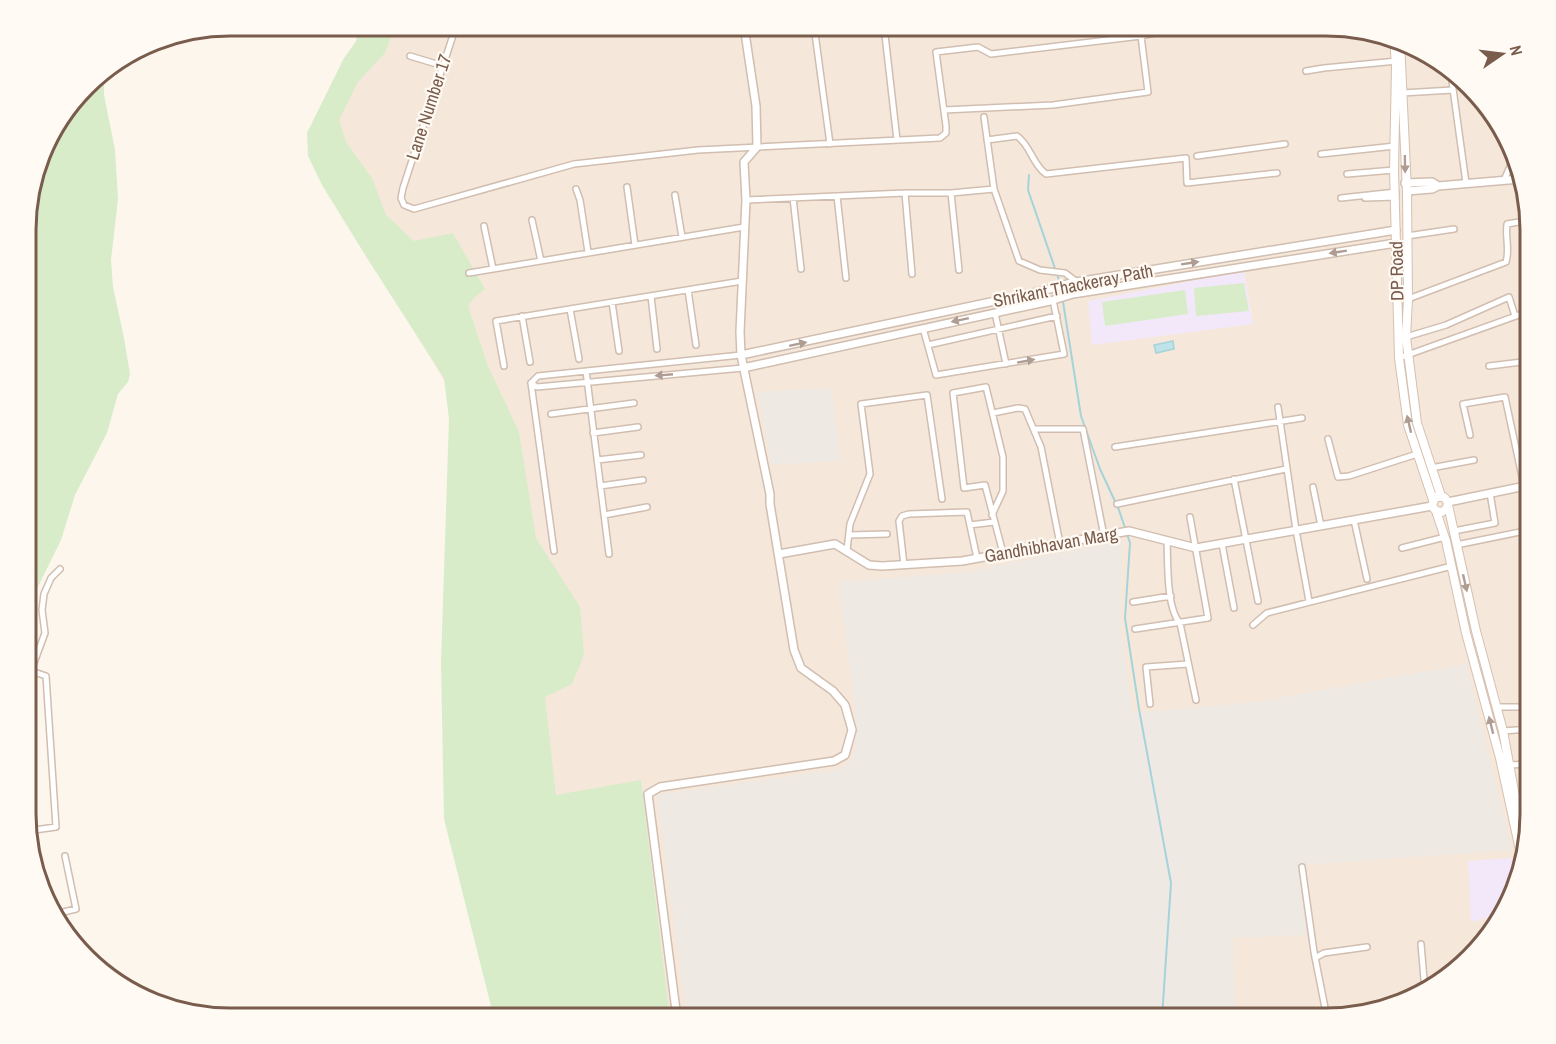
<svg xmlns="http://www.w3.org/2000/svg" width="1556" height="1044" font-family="'Archivo Narrow',sans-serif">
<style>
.residential{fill:#f5e8da}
.industrial{fill:#efe9e4}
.education{fill:#f3e8fa}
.green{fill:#d8ecc9}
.water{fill:#bfe3e8;stroke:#a5d3da;stroke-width:1.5}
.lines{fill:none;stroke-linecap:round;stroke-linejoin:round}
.stream{stroke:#a5d3da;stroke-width:2}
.minor-casing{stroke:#d1beb0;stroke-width:8}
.tertiary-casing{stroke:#d1beb0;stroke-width:10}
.secondary-casing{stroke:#d6c0b0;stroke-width:10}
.minor{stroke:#fff;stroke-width:5}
.tertiary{stroke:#fff;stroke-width:7}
.secondary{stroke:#fff;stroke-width:8}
.oneway{fill:#af9d94}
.labels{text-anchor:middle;stroke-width:4.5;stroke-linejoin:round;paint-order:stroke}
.street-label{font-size:18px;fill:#7a5c4d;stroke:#fffaf3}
.rim{fill:none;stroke:#7a5c4d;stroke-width:3}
</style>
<rect width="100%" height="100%" fill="#fdf6ec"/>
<path class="residential" d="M361 26H1339L1392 36 1450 68 1509 139 1530 217V827L1520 880 1488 938 1417 997 1326 1018H532L463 411 314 167Z"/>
<path class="industrial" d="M832 388 840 461 771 465 758 392Z
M1122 541 1121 632 1133 713 1256 702 1466 664 1512 850 1298 865 1307 935 1233 938 1235 1018H1206L1159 1010 1157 1018H687L657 795 839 769 851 761 856 744V712L838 582 966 572Z"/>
<path class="education" d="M1244 271 1253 324 1092 345 1088 301Z
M1513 858 1518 882 1501 914 1471 922 1468 861Z"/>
<path class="green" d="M352 26H395L385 53 358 82 339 120 346 142 372 178 386 215 414 241 453 233 485 289 475 297 468 306 488 366 519 432 536 538 580 607 584 655 572 684 545 697 556 795 641 780 670 1018H494L444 819 441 662 449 419 444 378 367 258 322 185 308 156 307 133 344 58 357 40Z
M104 71V95L115 150 118 199 111 260 113 287 124 338 130 374 128 382 118 394 107 433 75 495 61 540 27 609V204L47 139 95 77Z
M1244 283 1249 311 1196 316 1194 288Z
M1185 290 1188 314 1105 326 1102 302Z"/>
<path class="water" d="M1173 341 1174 349 1156 353 1154 345Z"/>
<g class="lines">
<path class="stream" d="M1029 175 1028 190 1060 283
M1061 289 1081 416 1100 469 1119 510 1130 543 1125 618 1139 709 1171 883 1162 1018"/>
<g class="minor-casing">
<path id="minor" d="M456 26 403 188 401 198 404 205 414 209 574 164 698 150 940 138 946 133V126L936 52 978 47 991 54 1141 36 1154 33 1153 26
M814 26 830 144
M884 26 897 140
M1291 26V27
M410 56 443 66
M1450 67 1466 183
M1306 71 1324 68 1397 61
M1402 93 1453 90
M944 110 1053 105 1148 92 1141 36
M984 117 994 189 1019 261 1040 270 1065 273 1077 282
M987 140 1017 136C1031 146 1032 164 1046 174L1186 158 1187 183 1277 173
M1321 154 1395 146
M1197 156 1285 144
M1347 174 1394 170
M1504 180 1514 158
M627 187 635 245
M576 189 580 200 588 252
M905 193 912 274
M951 193 959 270
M675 195 682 237
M837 196 846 278
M793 198 801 269
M1341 198 1396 192
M1365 198 1396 197
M746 200 905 193H951L994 189
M532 220 541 261
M484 226 493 269
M1407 236 1454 229
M469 273 744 227
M688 290 696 345
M651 296 657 349
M1408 299 1506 262C1510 250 1505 237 1507 224L1530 220
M612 302 619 351
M570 309 579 359
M995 313 1006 364
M522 316 530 362
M923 328 936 375 1064 354 1053 300
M1406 337 1446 325 1509 297 1515 316
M928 345 1057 316
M1399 358 1530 311
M504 366 496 321 742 281
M1489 366 1530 361
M586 371 609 554
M531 383 537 387 743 368
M531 383 538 376 741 355
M531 383 554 551
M1278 407 1296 530 1309 601
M993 413 1018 408 1025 409 1041 447 1060 544
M551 414 634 403
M1034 429H1083L1104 536
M593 433 638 427
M1470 435 1463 404 1505 397 1524 486
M1328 439 1338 477 1349 476 1417 454
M1115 447 1302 418
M597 460 641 455
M1431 468 1474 460
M1234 479 1258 601
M600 486 643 480
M1313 487 1321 526
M1117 504 1286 469
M604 515 647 507
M992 515 1003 491V457L986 387 953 393 964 488 985 485 1003 553
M1354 520 1367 579
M970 525 994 522
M1454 531 1495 523 1490 493
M849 535 887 534
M1167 541C1168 561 1166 608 1180 623L1196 700
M1222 544 1234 608
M1456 545 1530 530
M1402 548 1445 537
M847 550 850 524 870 474 861 404 927 395 942 499
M904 565 899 521 902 516 909 514 967 512 977 558
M1133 602 1171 596
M1253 625 1267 613 1452 566
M1135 629 1208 618 1190 517
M1150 704 1146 667 1188 664
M1496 707H1530
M1503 731 1530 729
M1508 765 1530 764
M1516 802 1530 801
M27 831 56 827 46 676 31 671 45 633 42 610 44 594 51 578 60 569
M1302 867 1314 952 1327 1018
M56 919 55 914 76 909 65 856
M1421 944 1425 991
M1315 958 1324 953 1367 947"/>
</g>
<g class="tertiary-casing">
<path id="tertiary" d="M1405 183 1432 182 1438 186
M1407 191 1432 189 1438 186 1520 179
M741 355 1047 290 1070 283 1396 230
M743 368 1050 301 1073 294 1396 243
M1448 502 1530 485
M779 554 835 544 869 565 882 566 962 561 1129 531 1196 548 1432 506
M677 1018 648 794 660 787 834 761 845 755 852 730 845 705 833 691 801 668 794 650 770 504V494L741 355 740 332 746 200 744 162 757 147 756 106 744 26"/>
</g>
<g class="secondary-casing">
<path id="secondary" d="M1394 38 1396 66 1394 170 1399 358 1408 425 1433 500
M1400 41 1407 191 1408 299 1406 337 1417 423 1441 496
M1448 505 1476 631 1503 731 1519 818 1527 842
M1436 511 1442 512 1447 508 1448 502 1444 497H1435L1432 506 1436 511 1446 541 1466 633 1500 758 1523 864"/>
</g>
<use href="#minor" class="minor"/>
<use href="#tertiary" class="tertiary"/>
<use href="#secondary" class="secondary"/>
</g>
<defs><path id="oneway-solid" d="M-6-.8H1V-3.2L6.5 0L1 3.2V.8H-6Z" transform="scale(1.5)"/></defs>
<g class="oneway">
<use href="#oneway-solid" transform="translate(1405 164) rotate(89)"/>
<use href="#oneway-solid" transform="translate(1338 252) rotate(171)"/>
<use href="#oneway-solid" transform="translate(1190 263) rotate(-9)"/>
<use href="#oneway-solid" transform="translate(960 320) rotate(168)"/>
<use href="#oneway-solid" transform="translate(798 344) rotate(-12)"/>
<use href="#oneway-solid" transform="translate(1026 361) rotate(-10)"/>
<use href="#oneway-solid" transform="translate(664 375) rotate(175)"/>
<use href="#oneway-solid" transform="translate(1409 424) rotate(-103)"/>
<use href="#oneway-solid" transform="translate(1465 583) rotate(77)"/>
<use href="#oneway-solid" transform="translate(1491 725) rotate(-104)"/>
</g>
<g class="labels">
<g class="street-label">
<text transform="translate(429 107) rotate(-72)" y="6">Lane Number 17</text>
<text transform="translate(1397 271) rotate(-91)" y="6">DP Road</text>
<text transform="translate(1073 286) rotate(-11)" y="6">Shrikant Thackeray Path</text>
<text transform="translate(1051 545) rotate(-10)" y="6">Gandhibhavan Marg</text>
</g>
</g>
<path d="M0 0H1556V1044H0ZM230 36H1326A194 194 0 0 1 1520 230V814A194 194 0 0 1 1326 1008H230A194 194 0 0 1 36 814V230A194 194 0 0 1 230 36Z" fill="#fffaf3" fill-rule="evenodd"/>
<path class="rim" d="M230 36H1326A194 194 0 0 1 1520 230V814A194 194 0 0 1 1326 1008H230A194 194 0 0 1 36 814V230A194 194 0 0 1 230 36Z"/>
<g transform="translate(1502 54) rotate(76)" stroke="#fffaf3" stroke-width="4.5" paint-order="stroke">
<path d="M0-4.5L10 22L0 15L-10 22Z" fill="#7a5c4d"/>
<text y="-9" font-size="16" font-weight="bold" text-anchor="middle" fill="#7a5c4d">N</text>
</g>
</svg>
